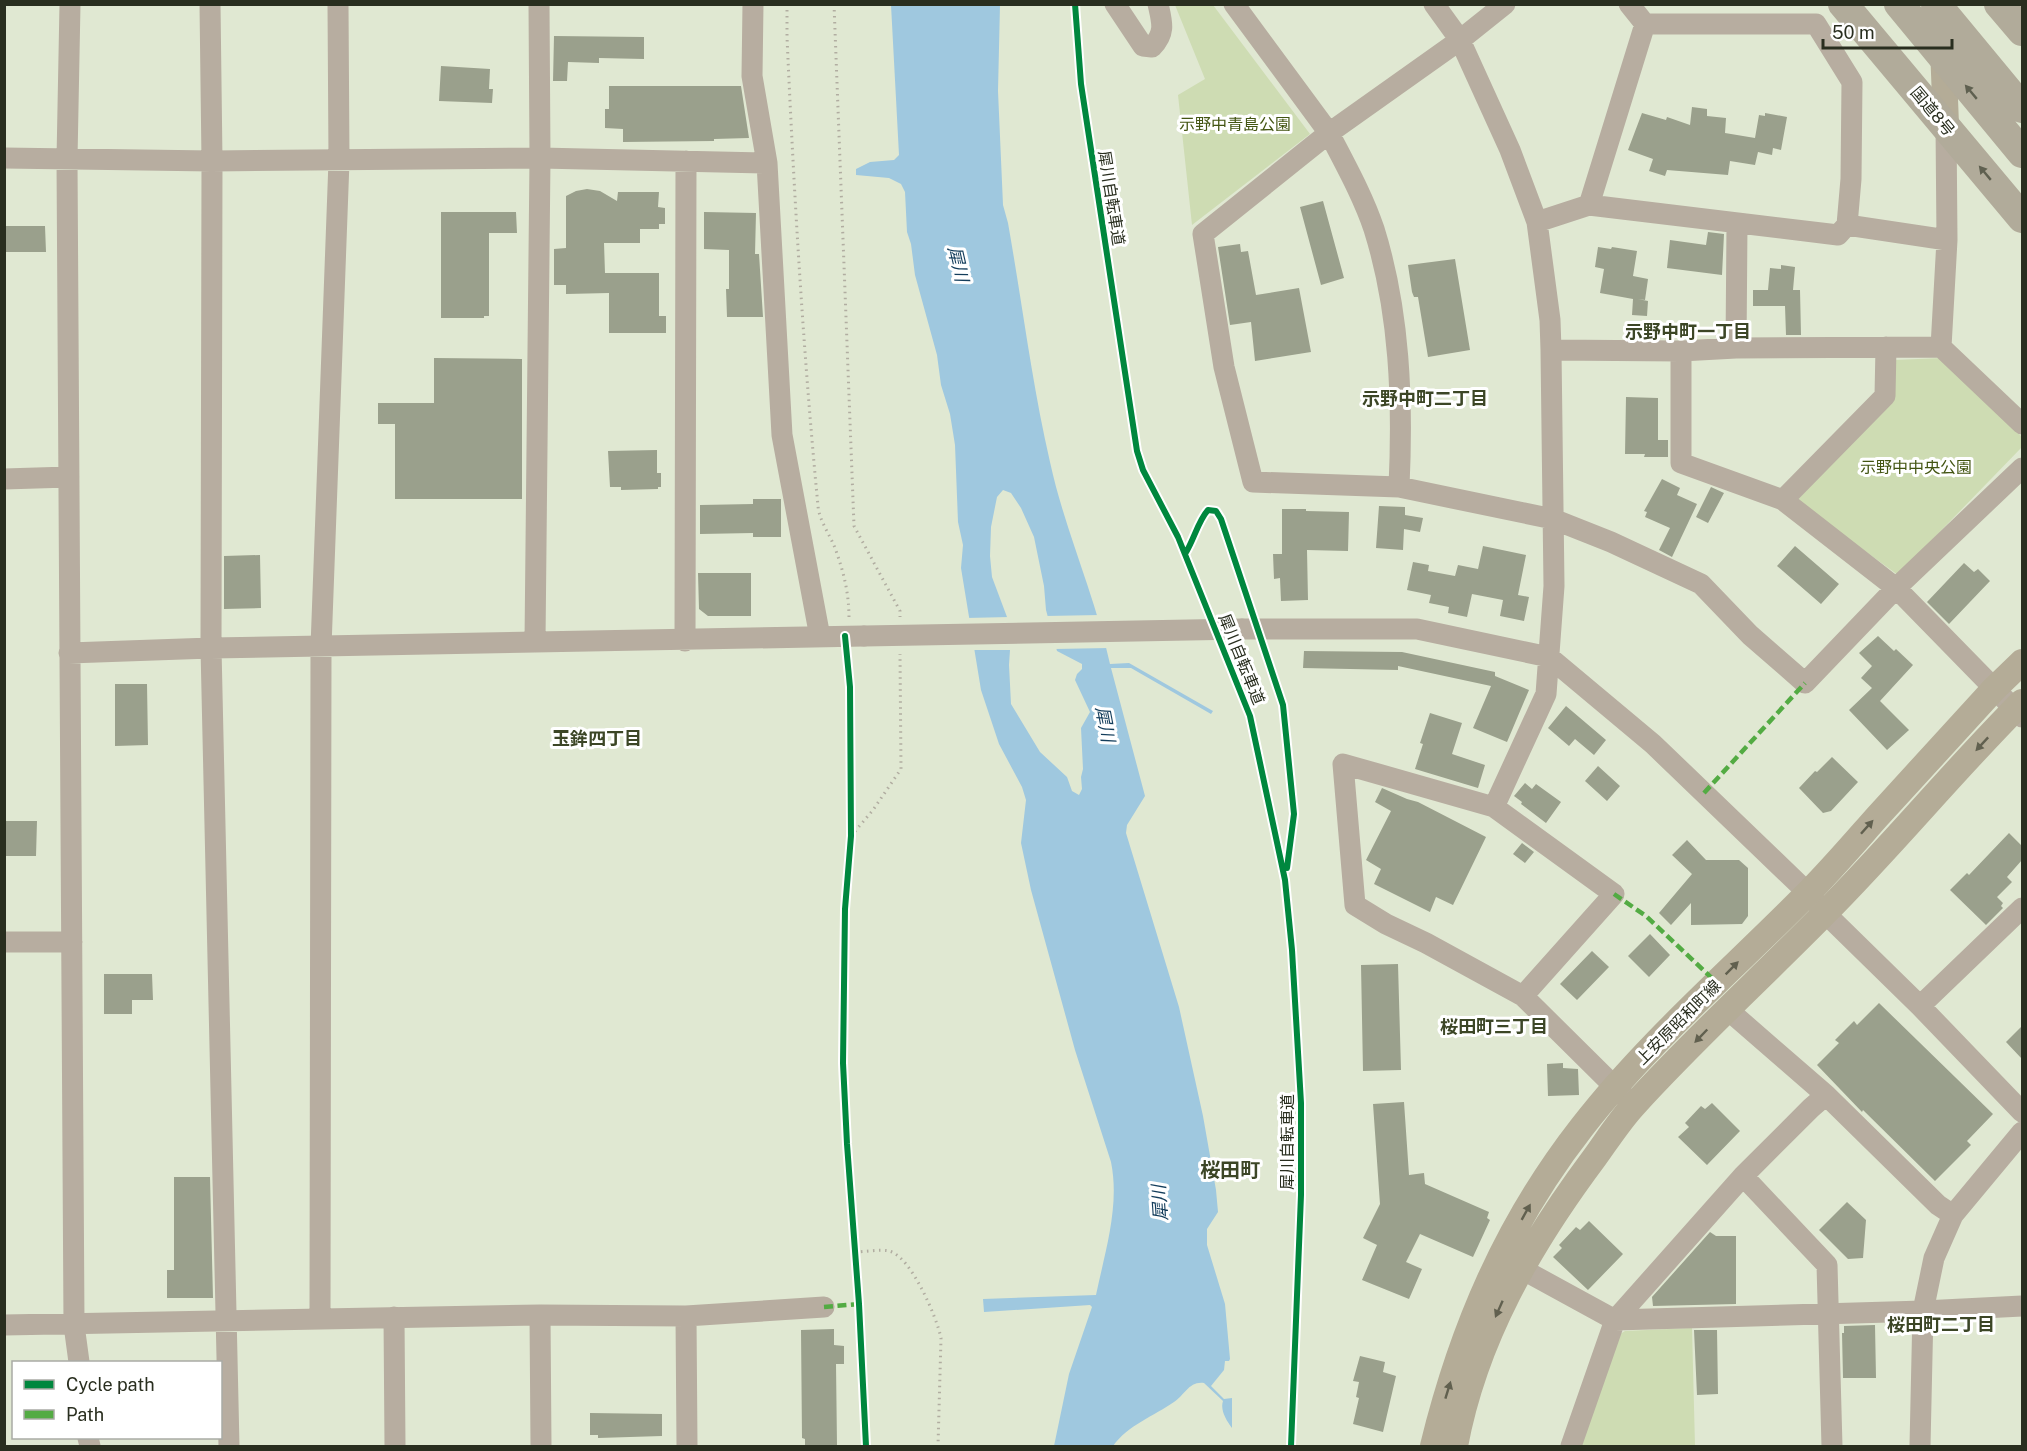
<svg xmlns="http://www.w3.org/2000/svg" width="2027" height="1451" font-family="'Public Sans','Noto Sans JP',sans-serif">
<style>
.green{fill:#cedcb3}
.water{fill:#9fc8df;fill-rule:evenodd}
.pier{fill:#e0e8d2}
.building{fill:#9aa08c}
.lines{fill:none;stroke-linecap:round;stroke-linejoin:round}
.path{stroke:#b1ada1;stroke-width:3;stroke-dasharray:1.5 4.5;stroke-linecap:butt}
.minor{stroke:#b7ada0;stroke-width:21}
.major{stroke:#b4ac97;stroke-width:26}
.highway{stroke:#b1ab9a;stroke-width:30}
.minor-bridge{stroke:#b7ada0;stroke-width:21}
.highway-bridge{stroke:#b1ab9a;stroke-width:30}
.quiet{stroke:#53ab43;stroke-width:4.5;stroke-dasharray:9 4.5;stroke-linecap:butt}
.cycleway-casing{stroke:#fff;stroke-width:10}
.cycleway{stroke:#00873e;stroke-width:6}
.oneway{fill:#5f6050}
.oneway2{fill:#61604f}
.labels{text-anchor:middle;stroke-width:6;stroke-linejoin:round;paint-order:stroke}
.street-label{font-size:16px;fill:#292e1f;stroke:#fff}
.park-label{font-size:16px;fill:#435512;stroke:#fff}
.water-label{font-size:18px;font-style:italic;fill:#133d5b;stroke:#fff}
.neighbourhood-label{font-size:18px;font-weight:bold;fill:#3c4626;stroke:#fff}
.quarter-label{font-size:20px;font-weight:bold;fill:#3c4626;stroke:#fff}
</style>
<rect width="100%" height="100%" fill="#e0e8d2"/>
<path class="green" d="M1175 5H1213L1310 134 1192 225 1178 95 1205 79Z
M1942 358 2022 437V447L1898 575 1796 501 1894 399V360Z
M1692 1328 1695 1446H1580L1617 1336 1625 1331Z"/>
<path class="water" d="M891 5H1000L998 91 1003 205 1008 223C1022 302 1032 384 1050 462 1065 531 1095 595 1110 664L1129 663 1213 711 1211 714 1131 668H1111L1145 796 1127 825 1126 833 1179 1007 1203 1116 1216 1190 1218 1212 1207 1229V1245L1225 1304 1230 1359 1229 1361H1225L1224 1370 1211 1386 1224 1399 1232 1398V1428C1226 1420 1220 1410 1223 1401L1204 1383C1189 1381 1185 1395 1174 1402 1154 1416 1128 1425 1113 1446H1054L1069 1374 1092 1307 1090 1305 984 1312 983 1299 1096 1295C1105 1252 1120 1206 1111 1162L1075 1050 1031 890 1021 843 1026 800 1022 787 999 744 981 690 961 568 963 545 958 522 955 445 950 414 941 385 937 355 915 275 911 244 907 232 905 192 901 184 889 178 856 175V169L870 162 894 160 899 155ZM1003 490 1011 493 1021 508 1034 537 1044 586 1046 610 1057 651 1082 664V669L1077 674 1075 680 1090 712 1081 728 1083 769 1081 777 1082 789 1079 795 1072 791 1067 777 1040 752 1011 704 1009 665 1010 650 1007 617 992 577 990 556 991 527 997 497Z"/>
<path class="pier" d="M1100 615 1109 648 1054 649 1045 616Z
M1010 617 1013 650H972L966 618Z"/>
<path class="building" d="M554 36 644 37V59L599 58V63L568 62 567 81H553Z
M441 66 490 69 489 89H493L492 103 439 101Z
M609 86H741L749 138 714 139V141L623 142V129L605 128V109H609Z
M1692 107 1707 109V116L1726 118 1725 133 1755 138 1759 115 1765 116V113L1787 117 1781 150 1773 148 1772 155 1758 152 1755 165 1730 161 1728 175 1667 170 1665 176 1649 171 1653 159 1628 150 1642 113 1666 120 1667 117 1690 125Z
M587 189 600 191 617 201 618 192H659L658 207 665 208V224H659V229H640V243H604L605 273H659V316H666V333H609V293L566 294V285H554V249L566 248V196L576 191Z
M1323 201 1344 278 1321 285 1300 207Z
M441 212H516L517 233H489V316H484V318H441Z
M704 212 756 213 755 254H759L763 317H727L726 289H729V250L704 249Z
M4 226H45L46 252H4Z
M1708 232 1724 234 1722 275 1667 268 1670 240 1706 245Z
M1240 244 1241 252 1248 251 1256 295 1299 288 1311 352 1255 361 1251 322 1230 325 1218 247Z
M1598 247 1611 249 1612 247 1637 251 1633 276 1648 279 1645 300 1638 299 1648 301 1647 316 1632 315 1633 299 1600 293 1604 269 1595 267Z
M1455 259 1470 350 1428 357 1418 297H1414L1412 292 1408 265Z
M1781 265 1795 267 1793 290H1800L1801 335H1786L1785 306H1753V290H1768L1770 268 1781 269Z
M434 358 522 359V499H395V424H378V403H434Z
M1626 397 1658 398V440H1668V457H1644L1645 454H1625Z
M657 450V473H661V487H658V489L621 490V487H610L608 451Z
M1662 479 1680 488 1677 495 1697 504 1672 557 1659 550 1670 528 1645 517 1647 512 1644 511Z
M1711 487 1724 493 1708 523 1696 517Z
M753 499H781V537H753V533L700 534V505L753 504Z
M1379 506 1405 507V515L1423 518 1420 532 1404 529 1403 550 1376 548Z
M1282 509H1306V511L1349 512 1348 551 1307 550 1308 600 1281 601 1280 578 1274 579 1273 554H1282Z
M1483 546 1526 555 1518 595 1529 597 1524 621 1500 616 1503 600 1472 594 1467 617 1448 613 1449 607 1429 603 1431 595 1407 590 1413 562 1429 565 1428 571 1455 576 1458 565 1478 569Z
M1795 546 1839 584 1821 604 1777 566Z
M260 555 261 608 224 609V556Z
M1964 563 1974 572 1978 569 1990 581 1949 624 1927 602Z
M698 573H751V616H708L699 609Z
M1878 636 1894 651 1896 649 1913 665 1880 701 1909 730 1887 750 1849 710 1872 688 1861 678 1872 666 1859 653Z
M1304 651 1402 652 1495 672V676L1529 690 1507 742 1473 728 1491 686 1398 666V670L1303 668Z
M115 684H147L148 745 115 746Z
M1566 706 1606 740 1594 755 1575 739 1569 746 1548 728Z
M1430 713 1462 723 1452 754 1485 765 1478 788 1415 769 1423 744 1420 743Z
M1832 757 1858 782 1831 811 1823 813 1799 788 1815 771 1817 772Z
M1598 766 1620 786 1607 801 1585 781Z
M1525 783 1532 789 1536 784 1561 802 1546 823 1521 804 1522 802 1514 796Z
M1382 788 1407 799 1418 802 1486 837 1453 905 1436 897 1430 912 1374 884 1381 869 1366 860 1391 811 1375 802Z
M4 821H37L36 856H4Z
M2009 833 2022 846V860L2007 877 2012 882 1997 897 2003 903 2001 906 2003 908 1986 925 1950 890 1967 873 1969 875Z
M1687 840 1706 860H1739L1748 868V916L1742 924 1691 925V903L1671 925 1659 913 1692 874 1672 855Z
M1522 843 1534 852 1525 863 1513 854Z
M1650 934 1670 955 1649 977 1628 956Z
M1592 951 1609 967 1577 1000 1560 984Z
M1398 964 1401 1070 1363 1071 1361 965Z
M104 974H152L153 1000H132V1014H104Z
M1879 1003 1993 1114 1967 1141 1971 1145 1935 1181 1863 1110 1862 1112 1817 1065 1839 1043 1835 1040 1854 1021 1857 1025Z
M2022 1026V1059L2006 1042Z
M1563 1063V1068L1578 1069 1579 1095 1548 1096 1547 1064Z
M1404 1102 1409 1175 1424 1173 1425 1184 1489 1212 1487 1218 1490 1220 1473 1257 1420 1234 1406 1262 1422 1269 1409 1299 1362 1280 1377 1245 1363 1238 1380 1204 1373 1104Z
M1712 1103 1740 1131 1707 1165 1678 1137 1689 1127 1685 1123 1701 1106 1705 1109Z
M174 1177H210L213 1298H167V1270H174Z
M1847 1202 1866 1220 1863 1258 1848 1259 1819 1230Z
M1589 1221 1623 1254 1588 1290 1553 1257 1562 1248 1559 1245 1576 1227 1580 1230Z
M1710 1232 1716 1236H1736V1304L1653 1306 1652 1297Z
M1875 1325 1876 1378H1843L1842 1333H1844V1326Z
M834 1329V1345L844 1346V1364H836L837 1446H805V1439L802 1438 801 1330Z
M1694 1330H1717L1718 1394 1697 1395Z
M1360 1356 1385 1362 1383 1372 1396 1376 1383 1432 1353 1424 1359 1398 1356 1397 1359 1382 1353 1381Z
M590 1413 662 1414V1436L598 1438V1435H590Z"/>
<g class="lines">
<path class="path" d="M787 4V37C794 193 803 350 818 506 819 520 830 535 835 548 844 573 849 593 849 619
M834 4 854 526 900 611V617
M851 836 873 810 901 769 900 654
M855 1252C865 1252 879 1249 889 1251 911 1256 937 1318 941 1338L938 1446"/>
<path class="minor" d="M70 4 67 159 74 1325 79 1362
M210 4 212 161 211 648 229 1446
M753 4 752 76 767 163 782 435 820 637
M1115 4 1143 46 1152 47C1166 33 1162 22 1158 4
M1234 4 1329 133 1203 234 1224 367 1253 482 1399 487 1553 519 1611 542 1701 584 1750 635 1805 683 1896 588 1783 500 1681 463V351
M1434 4 1460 40 1510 150 1537 222 1550 320 1551 350 1554 586 1546 694 1494 807 1343 764 1355 905 1386 924 1426 943 1523 996 1614 894 1494 807
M1629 4 1645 24
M1645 24H1816L1852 82 1851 179 1847 225 1947 240
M4 158 212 161 540 158 767 163
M1589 205 1838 235 1847 225
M1537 222 1589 205 1645 24
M1941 347 1947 240 1946 125
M1736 348 1737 224
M1551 350 1681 351 1736 348 1941 347 2022 424
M2022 468 1896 588 2022 717
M4 479 69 477
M1399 487C1403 401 1400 312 1374 229 1363 196 1345 164 1329 133L1460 40 1505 4
M1783 500 1885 396 1886 347
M1242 629H1417L1549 657 1653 744 1808 893 1825 913 1920 1006 2022 1112
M685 641 686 161
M535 642 540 158 539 4
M69 653 211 648 864 636
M4 942H72
M1523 996 1625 1097
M1920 1006 2022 908
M1727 1009 1826 1095 1938 1205 1953 1215
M1743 1176 1827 1265 1832 1446
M1509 1262 1615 1320 1923 1311 2022 1306
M540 1315 541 1446
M686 1316 824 1307
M394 1317 395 1446
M320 1318 321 647 339 161 338 4
M4 1325 540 1315 686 1316 687 1446
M88 1438 90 1446
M1571 1446 1615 1320 1743 1176 1811 1108 1826 1095
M1920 1446 1923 1311 1934 1258 1953 1215 2022 1132"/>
<path class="major" d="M1943 47 1946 125
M1433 1446C1462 1328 1507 1223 1582 1127 1648 1042 1731 971 1806 895 1831 870 1854 843 1877 817 1916 774 1955 732 1994 689L2022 662
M1455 1446C1475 1338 1530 1244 1595 1157 1608 1139 1620 1120 1635 1104 1695 1038 1761 978 1824 914 1892 846 1954 770 2022 702"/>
<path class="highway" d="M1843 4 2022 218
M1999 4 2022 31"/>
<path class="minor-bridge" d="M864 636 1242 629"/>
<path class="highway-bridge" d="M1899 4 2022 153
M1936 4 2022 108"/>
<path class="quiet" d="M1704 793 1805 683
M1614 894 1646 916 1717 983
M824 1307 859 1304"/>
<g class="cycleway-casing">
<path id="cycleway" d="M1075 4 1081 84 1137 451 1143 470 1178 537 1250 716 1285 880 1292 950 1301 1103V1195L1291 1446
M1185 554C1194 540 1198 521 1208 510L1216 511 1221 519 1283 705 1294 814 1287 868
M845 636 850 687 851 836 845 909 843 1063 847 1144 859 1304 866 1446"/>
</g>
<use href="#cycleway" class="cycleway"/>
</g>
<defs><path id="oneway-solid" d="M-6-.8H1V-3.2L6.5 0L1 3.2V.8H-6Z" transform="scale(1.5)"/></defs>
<g class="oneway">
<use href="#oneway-solid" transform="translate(1971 92) rotate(-130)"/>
<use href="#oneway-solid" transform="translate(1985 173) rotate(-130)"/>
</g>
<g class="oneway2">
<use href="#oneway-solid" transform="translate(1982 744) rotate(133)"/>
<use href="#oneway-solid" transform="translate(1867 827) rotate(-48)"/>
<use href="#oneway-solid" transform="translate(1732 968) rotate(-45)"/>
<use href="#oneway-solid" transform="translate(1701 1036) rotate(134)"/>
<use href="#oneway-solid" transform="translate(1526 1212) rotate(-61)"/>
<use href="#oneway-solid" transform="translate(1499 1309) rotate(114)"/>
<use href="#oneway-solid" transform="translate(1448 1390) rotate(-73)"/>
</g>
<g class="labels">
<g class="street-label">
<text transform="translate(1933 111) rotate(50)" y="6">国道8号</text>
<text transform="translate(1112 198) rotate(81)" y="6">犀川自転車道</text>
<text transform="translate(1242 659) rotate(68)" y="6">犀川自転車道</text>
<text transform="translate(1678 1022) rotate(-45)" y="6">上安原昭和町線</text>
<text transform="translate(1287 1142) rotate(-90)" y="6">犀川自転車道</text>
</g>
<g class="park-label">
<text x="1235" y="130">示野中青島公園</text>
<text x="1916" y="473">示野中中央公園</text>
</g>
<g class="water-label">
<text transform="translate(958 264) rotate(77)" y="6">犀川</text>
<text transform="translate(1105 724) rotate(79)" y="6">犀川</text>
<text transform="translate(1160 1203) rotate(-94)" y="6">犀川</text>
</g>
<g class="neighbourhood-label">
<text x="1688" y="338">示野中町一丁目</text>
<text x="1425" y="405">示野中町二丁目</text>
<text x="597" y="745">玉鉾四丁目</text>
<text x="1494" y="1033">桜田町三丁目</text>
<text x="1941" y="1331">桜田町二丁目</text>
</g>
<g class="quarter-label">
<text x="1230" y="1177">桜田町</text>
</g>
</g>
<rect width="2027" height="1451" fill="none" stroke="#292e1f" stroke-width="12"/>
<rect x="12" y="1361" width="210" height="78" fill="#ffffff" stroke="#a9aba5" stroke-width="1.5"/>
<rect x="24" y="1380" width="30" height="9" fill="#00873e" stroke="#a9aba5" stroke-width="1.5"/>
<text x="66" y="1391" font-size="18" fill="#292e1f">Cycle path</text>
<rect x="24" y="1410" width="30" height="9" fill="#53ab43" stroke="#a9aba5" stroke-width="1.5"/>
<text x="66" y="1421" font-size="18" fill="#292e1f">Path</text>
<path d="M1823 39v9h129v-9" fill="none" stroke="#292e1f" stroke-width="3"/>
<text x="1832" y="39" font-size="18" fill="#292e1f" stroke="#ffffff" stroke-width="4.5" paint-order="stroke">50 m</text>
</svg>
